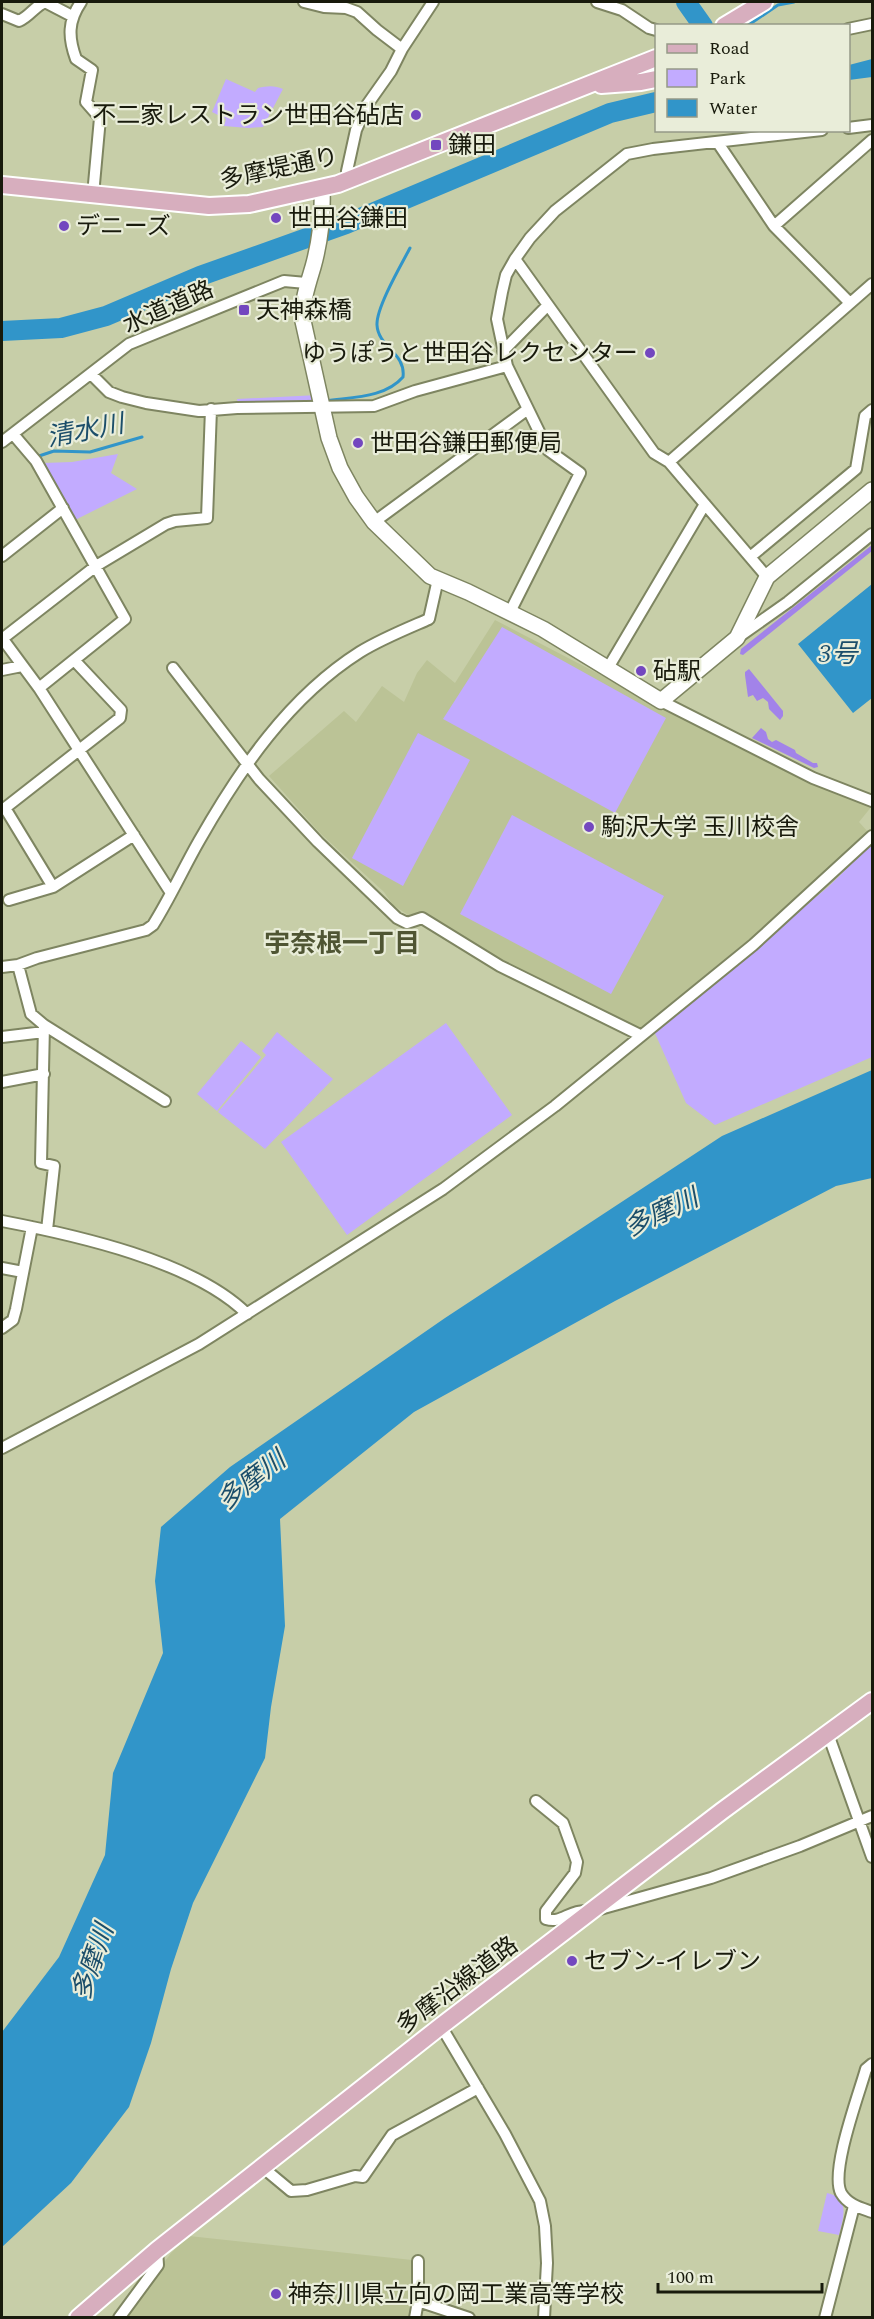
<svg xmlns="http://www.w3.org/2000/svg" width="874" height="2319" font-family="Spectral,'Noto Sans JP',serif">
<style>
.built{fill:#bbc396}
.green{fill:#c2abff}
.forest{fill:#a283e9}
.water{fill:#3195c9}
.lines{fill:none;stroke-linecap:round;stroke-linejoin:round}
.stream{stroke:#3195c9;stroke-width:3}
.river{stroke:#3195c9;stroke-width:20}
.street-casing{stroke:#7e8561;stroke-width:14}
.secondary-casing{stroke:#7e8561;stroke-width:18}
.primary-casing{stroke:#fff;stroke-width:20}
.street{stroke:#fff;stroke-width:10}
.secondary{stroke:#fff;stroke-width:15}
.primary{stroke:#d7aebe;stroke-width:16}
.poi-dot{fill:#7347bf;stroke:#e9edd9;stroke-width:2}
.labels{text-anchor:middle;stroke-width:4.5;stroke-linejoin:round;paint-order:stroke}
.poi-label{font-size:24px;fill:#181a0c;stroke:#e9edd9;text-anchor:start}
.street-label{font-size:24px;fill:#181a0c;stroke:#e9edd9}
.water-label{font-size:26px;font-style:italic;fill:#1b4e6a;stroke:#e9edd9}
.neighbourhood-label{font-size:26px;font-weight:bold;fill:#4f5533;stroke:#e9edd9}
</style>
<rect width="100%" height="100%" fill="#c7cea8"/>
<path class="built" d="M495 620 803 780 872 806 859 822 868 832 753 936 639 1029 503 960 422 912 408 915 393 905 384 892 320 833 269 776 344 711 356 722 382 686 404 702 417 673 427 660 455 683Z
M189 2236 412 2260 409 2317 123 2318 171 2253Z"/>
<path class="green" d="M226 79 255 92 258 88C267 86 274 85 283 89L263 127 248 128 224 126 226 119 212 112Z
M318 395 321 407 239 408 237 399Z
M118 454 111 473 137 489 75 520 43 463 72 462Z
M502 627 666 718 615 813 443 719Z
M418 733 470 760 403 886 352 858Z
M512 815 664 896 611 994 460 914Z
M872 844V1057L715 1125 686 1103 654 1031 828 887Z
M446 1023 512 1115 347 1235 281 1142Z
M277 1032 333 1079 265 1149 218 1112 266 1055 262 1051Z
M241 1041 261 1057 217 1111 197 1094Z
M827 2193C851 2198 843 2218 839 2235L818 2231Z"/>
<path class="forest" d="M872 545V551L743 655 740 654 741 649Z
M749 669 783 711V716L780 720 769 709 768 702 763 698 757 701 753 695 748 697 745 675V672Z
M761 728 766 732 768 739 772 742 776 740 795 750 796 753 813 763H817L818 767 814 768 752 738Z"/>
<path class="water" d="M872 59V77L849 80V65Z
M872 584V698L853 713 798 644Z
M872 1070V1178L836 1186 615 1301 414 1412 280 1519 285 1626 271 1707 265 1758 193 1903 171 1969 151 2043 129 2107 71 2183 2 2247V2032L59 1957 105 1855 113 1773 163 1653 155 1581 161 1527 230 1467 445 1318 722 1136Z"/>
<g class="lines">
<path class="stream" d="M747 26 778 5 794 2
M326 401C352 397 385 398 403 377 406 353 378 347 377 325 376 308 401 265 410 248
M36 457 54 451 90 452 142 437"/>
<path class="river" d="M686 2 703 26
M2 331 61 328 106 316 200 276 346 224 610 113 656 102"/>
<g class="street-casing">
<path id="street" d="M81 2C68 21 68 37 76 59L92 70 86 102 100 118 93 195
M304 2 324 7 346 8 357 12 377 30 402 49
M597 2 622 10 649 28 656 30
M2 14 19 21C30 16 35 6 45 2L72 16
M848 29 872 24
M848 128 872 125
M718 143 774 226 850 303
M349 179 347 171 356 130 367 105 391 71 402 49 433 2
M774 226 872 140
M515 259 654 453 669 462 767 577
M503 351 548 305
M91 374 109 392 122 397 146 403 199 411 237 408 374 406 415 391 507 366
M13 434 36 461 125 619 39 688
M2 442 129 344 284 281 306 283
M669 462 872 284
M374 522 528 409
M2 556 63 508
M750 557 856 469 865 416 872 410
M510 612 580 473 548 450 507 366 497 319 502 292 506 275 515 259 530 238 555 211 627 154 653 149 822 130
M740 636 788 602 872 534
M2 638 39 688 171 893
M2 639 96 566 166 524 175 521 207 518 211 409
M173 668 259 779 318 842 397 918 407 923 422 918 500 966 640 1035
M608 668 705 504
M2 670 22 666
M661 701 813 778 872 801
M53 887 5 808 120 718 121 710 74 660
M9 900 53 887 134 835
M18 965 31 1014 44 1025 165 1101
M2 967 18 965 37 958 146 930 153 925C170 898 183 869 199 841 240 769 289 697 360 652 381 639 406 629 429 619L438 579
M44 1025 41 1163 54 1166 47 1230
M2 1037 44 1032
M2 1082 44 1074
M2 1221C75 1235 194 1261 247 1314
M2 1268 23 1272
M2 1328 13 1320 16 1309 32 1227
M2 1448 199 1344 443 1189 555 1106 753 945 872 836
M828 1734 872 1857
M536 1801 563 1823 577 1862 575 1873 546 1911V1919C559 1923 565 1915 577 1912 581 1911 588 1911 593 1911L711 1878 800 1846 872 1816
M441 2026 505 2134 540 2201 545 2226 547 2263 544 2318
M872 2064 866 2069C859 2094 830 2171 841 2193 848 2205 861 2208 872 2212
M261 2166 291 2191 307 2190 355 2176 363 2177 392 2135 478 2088
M418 2301 469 2318
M119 2318 158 2265 157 2250
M415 2318 418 2301V2261
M825 2318 854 2206"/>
</g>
<g class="secondary-casing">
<path id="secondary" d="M322 189C323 215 320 242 313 267 307 287 302 301 303 321L329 438 340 468 356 497 374 522 430 576 468 592 543 629 661 701 737 638 767 577 872 490"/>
</g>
<g class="primary-casing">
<path id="primary" d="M724 26 764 2
M601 85 641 82 656 79
M2 185 209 206 249 204 338 184 656 58
M78 2318 157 2250 441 2026 722 1811 872 1701"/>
</g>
<use href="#street" class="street"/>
<use href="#secondary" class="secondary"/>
<use href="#primary" class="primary"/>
</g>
<g class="poi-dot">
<circle cx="416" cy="115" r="6"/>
<rect x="430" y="139" width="12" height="12" rx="3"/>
<circle cx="276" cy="218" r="6"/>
<circle cx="64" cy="226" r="6"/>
<rect x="238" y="304" width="12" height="12" rx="3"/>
<circle cx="650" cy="353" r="6"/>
<circle cx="358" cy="443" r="6"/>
<circle cx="641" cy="671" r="6"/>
<circle cx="589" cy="827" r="6"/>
<circle cx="572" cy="1961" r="6"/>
<circle cx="276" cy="2294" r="6"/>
</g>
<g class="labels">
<g class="poi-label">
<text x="404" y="123" text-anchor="end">不二家レストラン世田谷砧店</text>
<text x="448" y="153">鎌田</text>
<text x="288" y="226">世田谷鎌田</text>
<text x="76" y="234">デニーズ</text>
<text x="256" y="318">天神森橋</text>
<text x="638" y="361" text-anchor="end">ゆうぽうと世田谷レクセンター</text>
<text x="370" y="451">世田谷鎌田郵便局</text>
<text x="653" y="679">砧駅</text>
<text x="601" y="835">駒沢大学 玉川校舎</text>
<text x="584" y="1969">セブン-イレブン</text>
<text x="288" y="2302">神奈川県立向の岡工業高等学校</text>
</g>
<g class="street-label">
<text transform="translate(279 168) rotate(-12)" y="8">多摩堤通り</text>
<text transform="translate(168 307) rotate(-24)" y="8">水道道路</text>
<text transform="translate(457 1985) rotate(-37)" y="8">多摩沿線道路</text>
</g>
<g class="water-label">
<text transform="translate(85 430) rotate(-11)" y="9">清水川</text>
<text x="838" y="662">3号</text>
<text transform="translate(661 1212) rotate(-25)" y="9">多摩川</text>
<text transform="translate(251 1480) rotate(-38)" y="9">多摩川</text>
<text transform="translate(92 1962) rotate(-71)" y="9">多摩川</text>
</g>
<g class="neighbourhood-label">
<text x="342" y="952">宇奈根一丁目</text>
</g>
</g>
<rect width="874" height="2319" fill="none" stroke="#181a0c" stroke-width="6"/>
<rect x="655" y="24" width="195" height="108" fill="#e9edd9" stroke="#959987" stroke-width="1.5"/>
<rect x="667" y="44" width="30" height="9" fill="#d7aebe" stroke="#959987" stroke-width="1.5"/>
<text x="709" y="54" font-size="18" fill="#181a0c">Road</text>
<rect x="667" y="69" width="30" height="18" fill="#c2abff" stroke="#959987" stroke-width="1.5"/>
<text x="709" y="84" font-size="18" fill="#181a0c">Park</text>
<rect x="667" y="99" width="30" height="18" fill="#3195c9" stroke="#959987" stroke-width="1.5"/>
<text x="709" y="114" font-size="18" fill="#181a0c">Water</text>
<path d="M658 2283v9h164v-9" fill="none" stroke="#181a0c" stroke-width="3"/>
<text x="667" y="2283" font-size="18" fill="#181a0c" stroke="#e9edd9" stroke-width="4.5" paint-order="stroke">100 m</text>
</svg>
